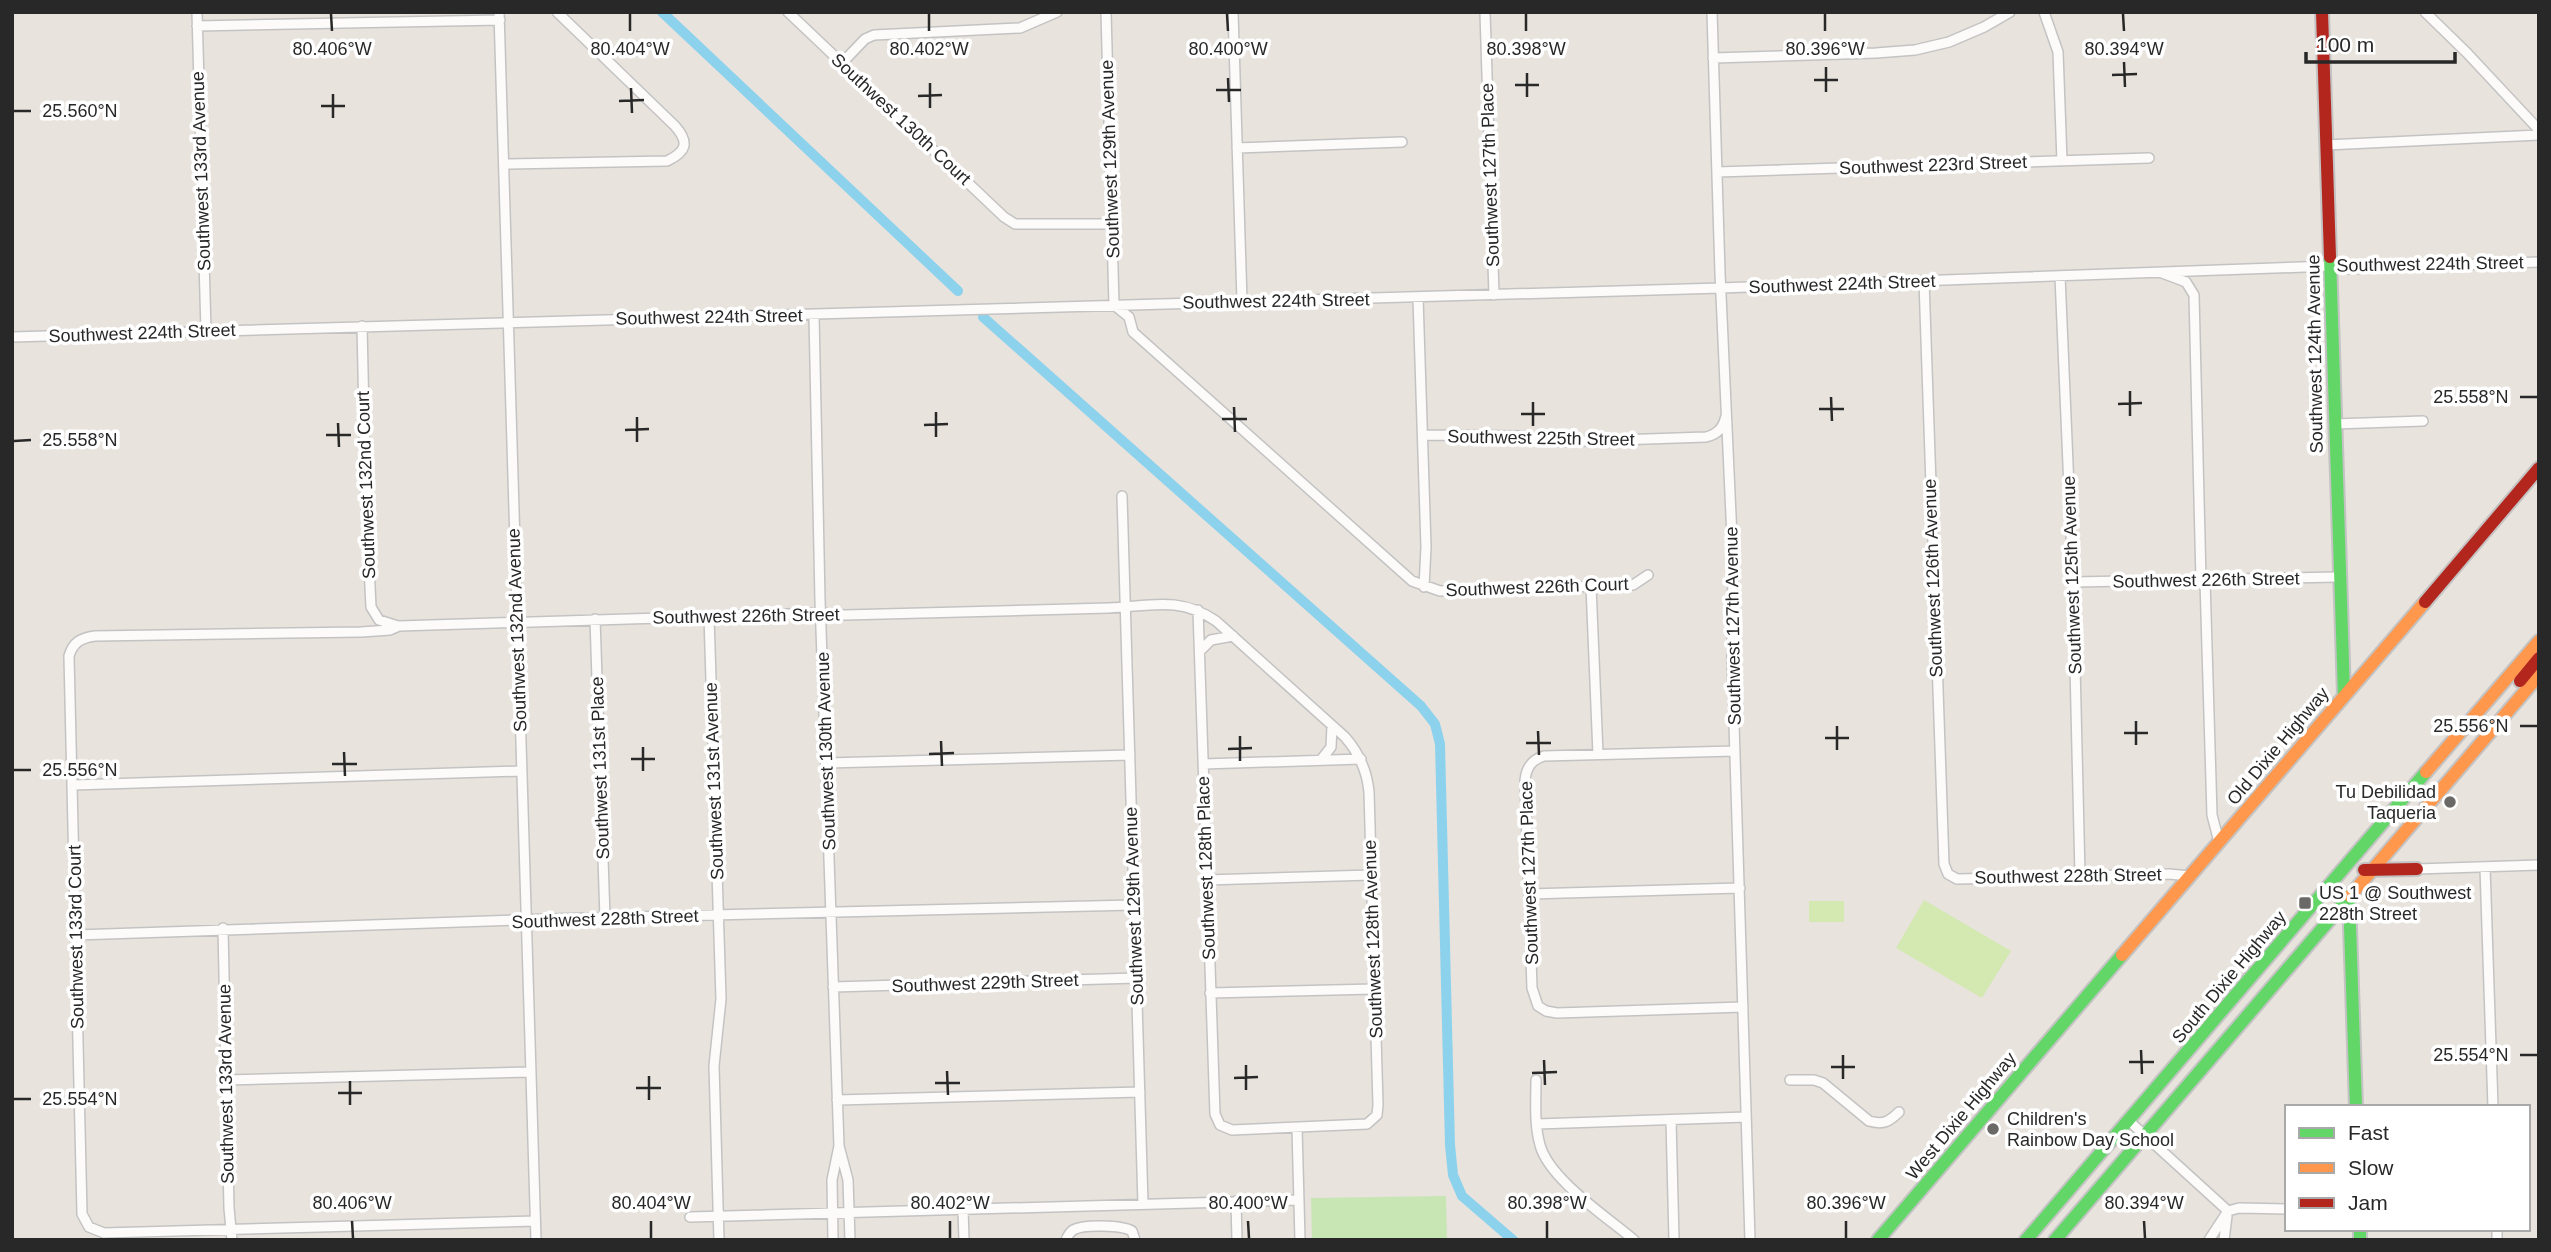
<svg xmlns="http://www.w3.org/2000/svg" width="2551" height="1252" font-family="Helvetica,sans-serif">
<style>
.green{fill:#c8e5b4}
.pitch{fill:#d3e9b1}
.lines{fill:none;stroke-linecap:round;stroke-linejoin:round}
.canal{stroke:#8dd2ed;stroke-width:10}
.street-casing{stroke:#c4c3c3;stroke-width:12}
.fast-casing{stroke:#c4c3c3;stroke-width:16}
.slow-casing{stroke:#c4c3c3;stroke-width:16}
.jam-casing{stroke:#c4c3c3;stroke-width:16}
.street{stroke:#fcfbfa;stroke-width:9}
.fast{stroke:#63d668;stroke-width:12}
.slow{stroke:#ff974d;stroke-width:12}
.jam{stroke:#b3261e;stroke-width:12}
.ticks{fill:none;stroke:#282828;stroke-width:2.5}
.poi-dot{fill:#6b6967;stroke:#fff;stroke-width:2.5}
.labels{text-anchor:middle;stroke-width:7;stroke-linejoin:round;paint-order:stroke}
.street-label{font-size:18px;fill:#282828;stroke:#fff}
.poi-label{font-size:18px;fill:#282828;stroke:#fff;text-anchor:start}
.ticks-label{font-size:18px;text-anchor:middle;fill:#282828;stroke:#fff;stroke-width:7;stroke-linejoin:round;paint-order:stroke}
</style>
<rect width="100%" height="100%" fill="#e8e3dd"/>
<path class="green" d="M1446 1196 1447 1240H1312L1311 1198Z"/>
<path class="pitch" d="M1924 900 2011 951 1982 998 1896 948Z
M1809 901H1844V922H1809Z"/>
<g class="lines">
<path class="canal" d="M662 12 958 291
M983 317 1421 706 1435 724 1440 744 1450 1145 1453 1175 1462 1196 1513 1240"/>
<g class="street-casing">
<path id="street" d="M197 12 206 331
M499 12 536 1240
M788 12 1004 217 1015 224H1112
M1106 12 1114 305 1129 317 1133 332 1412 581 1440 591 1633 585 1648 575
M1233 12 1242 301
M1485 12 1494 295
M1712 12 1720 273 1733 560 1732 659 1750 1240
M2044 12 2058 52 2062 161
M2425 12 2467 53 2539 130
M197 26 500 20
M1713 58 1876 53 1915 50 1949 42 1984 27 2010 12
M842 63 865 39 874 35 1020 28 1057 12
M2326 145 2539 135
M1237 148 1402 142
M504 164 667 161C686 152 690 143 675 126L557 12
M1717 172 2149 158
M2162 273 2186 282 2194 295 2201 580
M2060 276 2073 582 2080 875
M1924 281 1944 864 1948 874 1957 879 2169 874 2190 876
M1418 298 1426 547 1424 587
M814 315 820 600 839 1146 848 1180 850 1240
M362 326 366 506 371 607 379 620 398 626
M12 337 1721 288 2331 266 2346 269 2539 262
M2334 424 2423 421
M1423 435 1522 436 1559 442 1706 437C1718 434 1723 428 1726 416
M1122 496 1143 1204
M2205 580 2212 815 2219 842
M2073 582 2339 577
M1591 586 1598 754
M709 616 721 999 714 1066 719 1240
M595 619 605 918
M1200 651 1211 640 1233 636
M1735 751 1544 756C1531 760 1526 768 1525 781L1532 988 1538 1006 1546 1011 1557 1013 1743 1007
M1321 760 1331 747 1332 726
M827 763 1130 755
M1203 764 1361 759
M73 785 521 771
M2485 867 2493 1107
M2417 869 2539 865
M1206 880 1371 875
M1529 894 1740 888
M223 928 229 1208 232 1240
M76 935 547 919 1134 905
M833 987 1137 978
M1210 993 1374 989
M225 1080 531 1072
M1536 1080C1536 1101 1534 1124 1540 1145 1549 1179 1607 1217 1634 1240
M1790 1080H1814L1823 1083 1869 1121C1883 1125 1889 1122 1899 1112
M837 1100 1140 1092
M1671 1120 1674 1240
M2129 1121 2228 1211
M1537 1124 1746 1117
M1297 1128 1300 1240
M1236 1201 1237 1240
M963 1209 964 1240
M2228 1211 2239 1208 2287 1209
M690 1217 1299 1200
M535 1221 104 1233 89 1227 82 1214 69 656C73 642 81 638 95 636L361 632 390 630 399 626 821 613 845 615 1109 608C1151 606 1179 596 1216 621L1345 737C1359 753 1367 770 1369 792L1378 1105 1377 1115 1367 1124 1232 1130 1220 1125 1215 1114 1198 610
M2497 1229V1240
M833 1240 832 1180 839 1146
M1066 1240C1068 1235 1069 1233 1073 1230 1083 1224 1122 1225 1132 1231L1135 1240
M2209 1240 2228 1211
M2224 1240 2227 1216"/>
</g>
<g class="fast-casing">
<path id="fast" d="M2330 257 2344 695
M2349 896 2356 1107
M2360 1229V1240
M1878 1240 2122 955
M2026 1240 2426 772
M2055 1240 2350 896"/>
</g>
<g class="slow-casing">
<path id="slow" d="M2426 772 2539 641
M2350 896 2539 675
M2122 955 2425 602"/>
</g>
<g class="jam-casing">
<path id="jam" d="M2322 12 2330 257
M2425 602 2539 468
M2520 681 2539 658
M2364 870 2417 869"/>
</g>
<use href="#street" class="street"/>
<use href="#fast" class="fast"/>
<use href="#slow" class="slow"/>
<use href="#jam" class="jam"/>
</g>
<path class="ticks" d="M331 14 332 31M630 14V31M929 14V31M1227 14 1228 31M1526 14V31M1825 14V31M2123 14 2124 31M2124 62 2125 87M1826 67V92M1527 73V97M2112 75 2137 74M1228 78 1229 102M1814 80H1838M930 83V108M1515 85H1539M631 88 632 113M1216 90H1241M333 94V118M918 96 942 95M619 101 644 100M321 106H345M14 111H31M2130 391V416M1831 397 1832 421M2520 397H2537M1533 402V426M2118 404 2142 403M1234 407 1235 432M1819 409H1844M936 412V437M1521 414H1545M637 417V442M1222 419H1247M338 423 339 447M924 425 948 424M625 430 649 429M326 435H351M14 441 31 440M2136 721V745M1837 726V750M2520 726H2537M1538 731 1539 755M2124 733H2148M1240 736V761M1825 738H1849M941 741 942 766M1526 743H1551M643 747V771M1228 749 1252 748M344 752 345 776M929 754 954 753M631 759H655M332 764H357M14 770H31M2141 1050 2142 1074M1843 1055V1079M2520 1055H2537M1544 1060 1545 1085M2129 1062H2154M1246 1065V1090M1831 1067H1855M947 1071 948 1095M1532 1073 1557 1072M649 1076V1100M1234 1078 1258 1077M350 1081V1105M935 1083H960M636 1088H661M338 1093H362M14 1099H31M352 1221 353 1238M651 1221V1238M950 1221V1238M1248 1221 1249 1238M1547 1221V1238M1846 1221V1238M2144 1221 2145 1238"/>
<g class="poi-dot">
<circle cx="2450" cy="802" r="7"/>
<rect x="2298" y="896" width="14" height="14" rx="3.5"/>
<circle cx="1993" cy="1129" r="7"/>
</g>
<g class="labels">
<g class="street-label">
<text transform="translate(901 119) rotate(43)" y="6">Southwest 130th Court</text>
<text transform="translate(1110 159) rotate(-92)" y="6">Southwest 129th Avenue</text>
<text transform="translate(1933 165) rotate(-2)" y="6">Southwest 223rd Street</text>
<text transform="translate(201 171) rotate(-92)" y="6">Southwest 133rd Avenue</text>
<text transform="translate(1490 175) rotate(-92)" y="6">Southwest 127th Place</text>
<text transform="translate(2430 264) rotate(-1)" y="6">Southwest 224th Street</text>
<text transform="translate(1842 284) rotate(-2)" y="6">Southwest 224th Street</text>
<text transform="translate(1276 301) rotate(-1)" y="6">Southwest 224th Street</text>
<text transform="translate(709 317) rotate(-1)" y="6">Southwest 224th Street</text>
<text transform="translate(142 333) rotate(-2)" y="6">Southwest 224th Street</text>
<text transform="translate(2315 354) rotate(-91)" y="6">Southwest 124th Avenue</text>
<text transform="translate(1541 438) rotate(1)" y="6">Southwest 225th Street</text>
<text transform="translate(366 485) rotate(-92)" y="6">Southwest 132nd Court</text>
<text transform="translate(2072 575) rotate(-92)" y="6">Southwest 125th Avenue</text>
<text transform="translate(1933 578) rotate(-92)" y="6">Southwest 126th Avenue</text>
<text transform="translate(2206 580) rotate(-1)" y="6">Southwest 226th Street</text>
<text transform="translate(1537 587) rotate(-2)" y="6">Southwest 226th Court</text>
<text transform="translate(746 616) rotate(-1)" y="6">Southwest 226th Street</text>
<text transform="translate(1733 626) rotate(-91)" y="6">Southwest 127th Avenue</text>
<text transform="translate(517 630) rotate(-92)" y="6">Southwest 132nd Avenue</text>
<text transform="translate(2278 746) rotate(-50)" y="6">Old Dixie Highway</text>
<text transform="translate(826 751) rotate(-92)" y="6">Southwest 130th Avenue</text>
<text transform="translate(600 768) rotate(-92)" y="6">Southwest 131st Place</text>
<text transform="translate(714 781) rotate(-92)" y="6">Southwest 131st Avenue</text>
<text transform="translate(1206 868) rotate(-92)" y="6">Southwest 128th Place</text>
<text transform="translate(1529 873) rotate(-92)" y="6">Southwest 127th Place</text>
<text transform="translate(2068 876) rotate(-1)" y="6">Southwest 228th Street</text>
<text transform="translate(1134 906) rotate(-92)" y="6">Southwest 129th Avenue</text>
<text transform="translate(605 919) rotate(-2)" y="6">Southwest 228th Street</text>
<text transform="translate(76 937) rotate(-91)" y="6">Southwest 133rd Court</text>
<text transform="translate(1373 939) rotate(-92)" y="6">Southwest 128th Avenue</text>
<text transform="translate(2229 977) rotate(-50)" y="6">South Dixie Highway</text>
<text transform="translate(985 983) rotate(-2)" y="6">Southwest 229th Street</text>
<text transform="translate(226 1084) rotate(-91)" y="6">Southwest 133rd Avenue</text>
<text transform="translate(1961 1116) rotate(-50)" y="6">West Dixie Highway</text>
</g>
<g class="poi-label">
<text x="2436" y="798" text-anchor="end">Tu Debilidad<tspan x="2436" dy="21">Taqueria</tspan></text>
<text x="2319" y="899">US 1 @ Southwest<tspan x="2319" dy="21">228th Street</tspan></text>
<text x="2007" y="1125">Children's<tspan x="2007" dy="21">Rainbow Day School</tspan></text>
</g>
</g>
<g class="ticks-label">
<text x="332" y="55">80.406°W</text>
<text x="630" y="55">80.404°W</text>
<text x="929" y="55">80.402°W</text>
<text x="1228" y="55">80.400°W</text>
<text x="1526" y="55">80.398°W</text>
<text x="1825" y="55">80.396°W</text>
<text x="2124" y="55">80.394°W</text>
<text x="80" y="117">25.560°N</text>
<text x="2471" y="403">25.558°N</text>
<text x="80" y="446">25.558°N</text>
<text x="2471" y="732">25.556°N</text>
<text x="80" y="776">25.556°N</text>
<text x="2471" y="1061">25.554°N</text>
<text x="80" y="1105">25.554°N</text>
<text x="352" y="1209">80.406°W</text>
<text x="651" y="1209">80.404°W</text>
<text x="950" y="1209">80.402°W</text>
<text x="1248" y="1209">80.400°W</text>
<text x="1547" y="1209">80.398°W</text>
<text x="1846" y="1209">80.396°W</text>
<text x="2144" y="1209">80.394°W</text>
</g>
<rect width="2551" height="1252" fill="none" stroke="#282828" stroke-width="28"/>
<rect x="2285" y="1105" width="245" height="126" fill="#ffffff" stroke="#a9a9a9" stroke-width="2"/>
<rect x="2299" y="1128" width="35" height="10" fill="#63d668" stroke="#a9a9a9" stroke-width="2"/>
<text x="2348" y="1140" font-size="21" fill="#282828">Fast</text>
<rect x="2299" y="1163" width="35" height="10" fill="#ff974d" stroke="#a9a9a9" stroke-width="2"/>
<text x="2348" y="1175" font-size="21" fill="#282828">Slow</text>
<rect x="2299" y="1198" width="35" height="10" fill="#b3261e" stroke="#a9a9a9" stroke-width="2"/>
<text x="2348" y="1210" font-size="21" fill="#282828">Jam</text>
<path d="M2306 52v10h149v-10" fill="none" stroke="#282828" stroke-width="3.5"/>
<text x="2316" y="52" font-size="21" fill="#282828" stroke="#ffffff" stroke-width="5" paint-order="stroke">100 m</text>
</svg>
